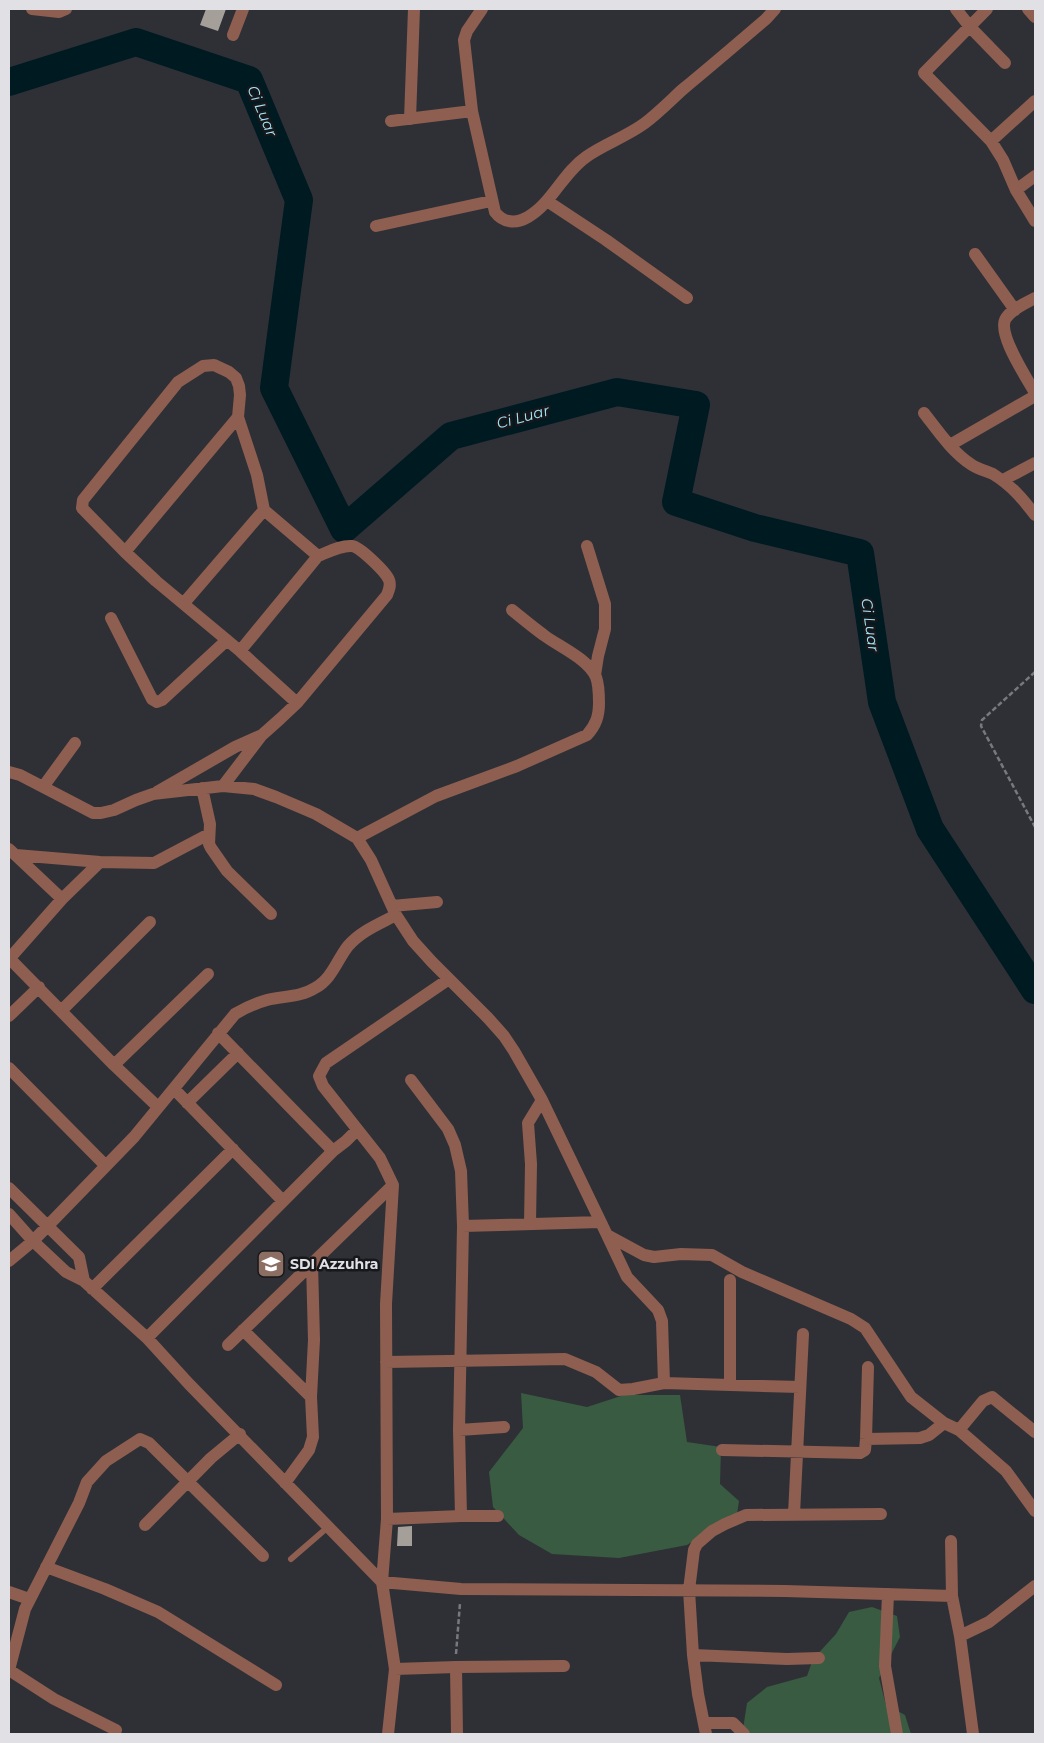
<svg xmlns="http://www.w3.org/2000/svg" width="1044" height="1743" font-family="Montserrat,sans-serif">
<style>
.green{fill:#395b41}
.lines{fill:none;stroke-linecap:round;stroke-linejoin:round}
.river{stroke:#001a21;stroke-width:28}
.building{fill:#a59f99}
.path{stroke:#78797e;stroke-width:2.5;stroke-dasharray:5 2.5;stroke-linecap:butt}
.service{stroke:#8e5e50;stroke-width:6}
.minor{stroke:#8e5e50;stroke-width:12}
.labels{text-anchor:middle;stroke-width:5;stroke-linejoin:round;paint-order:stroke}
.poi-label{font-size:14px;font-weight:bold;fill:#e1e1e5;stroke:#17181b;text-anchor:start}
.water-label{font-size:15px;font-style:italic;fill:#a3e5f9;stroke:#17181b}
</style>
<rect width="100%" height="100%" fill="#2e3036"/>
<path class="green" d="M521 1393 587 1407 624 1395H680L687 1442 721 1447 720 1484 739 1501 737 1514 687 1545 619 1558 552 1554 519 1535 493 1507 489 1472 523 1428Z
M872 1607 897 1616 900 1637 879 1678 886 1705 905 1715 911 1734H745L743 1729 747 1703 767 1687 807 1676 813 1659 836 1634 849 1612Z"/>
<g class="lines">
<path class="river" d="M9 82 136 42 249 80 299 200 274 388 344 529 451 436 617 392 696 405 676 502 755 528 860 553 882 702 930 829 1035 990"/>
</g>
<path class="building" d="M206 9H226L218 31 200 25Z
M412 1526V1546H397L398 1527Z"/>
<g class="lines">
<path class="path" d="M1035 672 982 720 981 726 1035 827
M456 1654 460 1603"/>
<path class="service" d="M291 1559 328 1527"/>
<path class="minor" d="M32 9 59 12 66 9
M482 9 467 31 464 40 472 111 495 212C503 223 516 224 528 217 552 203 563 173 586 157 604 144 626 137 645 123 658 113 670 101 682 90 710 67 738 43 766 19L775 9
M956 9 970 27 1005 63
M987 9 924 73 991 141 1003 160 1016 190 1035 221
M1028 9 1035 17
M233 35 243 9
M410 119 414 9
M391 121 472 111
M991 141 1035 101
M1016 190 1035 176
M547 201 606 240 687 298
M376 226 491 201
M975 254 1015 310
M1035 298C1026 303 1013 308 1006 318 996 333 1027 378 1035 393
M924 413C938 431 952 452 972 465 978 469 986 471 993 474 1011 485 1023 499 1035 515
M950 445 1035 396
M1003 480 1035 463
M587 546 605 604V629L598 656 595 675
M125 552 238 417
M184 603 264 510
M111 618 152 699 157 702 162 700 227 640
M240 651 318 556
M9 772 20 775 93 813H101L114 810 136 800 153 794 223 786 254 789 276 797 316 814 357 838 371 860 396 915 413 941 432 962 488 1018 504 1036 514 1051 542 1100 607 1235 644 1255 654 1257 681 1254 712 1255 742 1272 851 1319 865 1328 911 1397 944 1423 959 1430 1006 1471 1035 1511
M223 786 261 736
M43 787 75 743
M202 788 210 824 209 844 211 848 227 871 271 914
M157 792 235 747 262 735 280 719 297 703 387 595C389 590 391 585 389 580 386 572 360 547 352 546 342 545 328 552 318 556L264 510 257 475 238 417 240 395 239 386 236 378 229 372 214 365 203 366 178 382 83 500 82 508 125 552 156 581 240 651 297 703
M357 838 436 796 517 766 587 735C596 725 599 716 599 703 599 695 599 685 596 677 588 659 560 647 545 636 534 628 523 619 512 610
M9 849 62 899
M16 855 100 862 154 863 209 834
M392 906 437 902
M9 958 114 1065 158 1107
M9 959 62 899 100 862
M61 1011 150 922
M9 1016 39 987
M218 1033 333 1151
M114 1065 208 974
M9 1068 105 1165
M174 1089 283 1201
M187 1103 238 1053
M9 1188 79 1257 84 1281
M9 1214 33 1241 66 1272 84 1281 147 1338 189 1384 382 1582 461 1589 785 1591 952 1596
M530 1223 531 1164 528 1123 542 1100
M463 1226 600 1222
M607 1235 627 1277 658 1310 662 1321 664 1383
M9 1261 33 1241 134 1137 235 1014C245 1008 256 1003 267 1000 283 996 301 997 315 988 332 979 337 960 348 946 361 931 379 924 396 915
M92 1289 233 1149
M243 1330 311 1397
M147 1338 333 1151 346 1141 357 1130
M228 1345 393 1185
M386 1362 565 1359 596 1372 619 1390 633 1389 664 1383 800 1387
M730 1384V1280
M459 1430 504 1427
M959 1430 983 1401 992 1397 1035 1432
M866 1439 920 1438 929 1435 944 1423
M722 1450 860 1453 865 1450 866 1439 868 1367
M285 1483 309 1450 313 1437 311 1397 314 1340 312 1263
M794 1514 803 1334
M461 1516H498
M387 1519 461 1516 459 1430 463 1226 461 1171 455 1145 448 1129 411 1080
M145 1525 211 1458 240 1434
M951 1541 952 1596 960 1636 973 1734
M46 1567 105 1589 158 1612 276 1685
M9 1592 29 1599
M888 1594 885 1666 897 1734
M960 1636 989 1622 1035 1586
M693 1655 787 1659 819 1658
M456 1667 457 1734
M395 1669 456 1667 564 1666
M9 1670 25 1609 79 1503 87 1482 106 1461 140 1439 149 1443 263 1556
M9 1670 54 1699 116 1730
M704 1723H733L744 1734
M388 1734 395 1669 382 1582 387 1519 386 1304 393 1185 380 1158 323 1086 319 1076 326 1063 449 979
M706 1734 698 1694 693 1655 689 1590 694 1550 697 1544 712 1531 725 1524 746 1515 881 1514"/>
</g>
<defs>
<g id="school-square" transform="scale(1.4375)"><rect x="-9" y="-9" width="18" height="18" rx="4" fill="#8d6e63" stroke="#17181b"/><path d="M0-5L7-2L0 1L-7-2ZM-4 1L0 2.5L4 1V4Q0 6-4 4Z" fill="#fff"/></g>
</defs>
<g fill-rule="evenodd">
<use href="#school-square" x="271" y="1264"/>
</g>
<g class="labels">
<g class="poi-label">
<text x="290" y="1269">SDI Azzuhra</text>
</g>
<g class="water-label">
<text transform="translate(262 111) rotate(67)" y="5">Ci Luar</text>
<text transform="translate(523 417) rotate(-15)" y="5">Ci Luar</text>
<text transform="translate(870 625) rotate(82)" y="5">Ci Luar</text>
</g>
</g>
<rect width="1044" height="1743" fill="none" stroke="#e1e1e5" stroke-width="20"/>
</svg>
